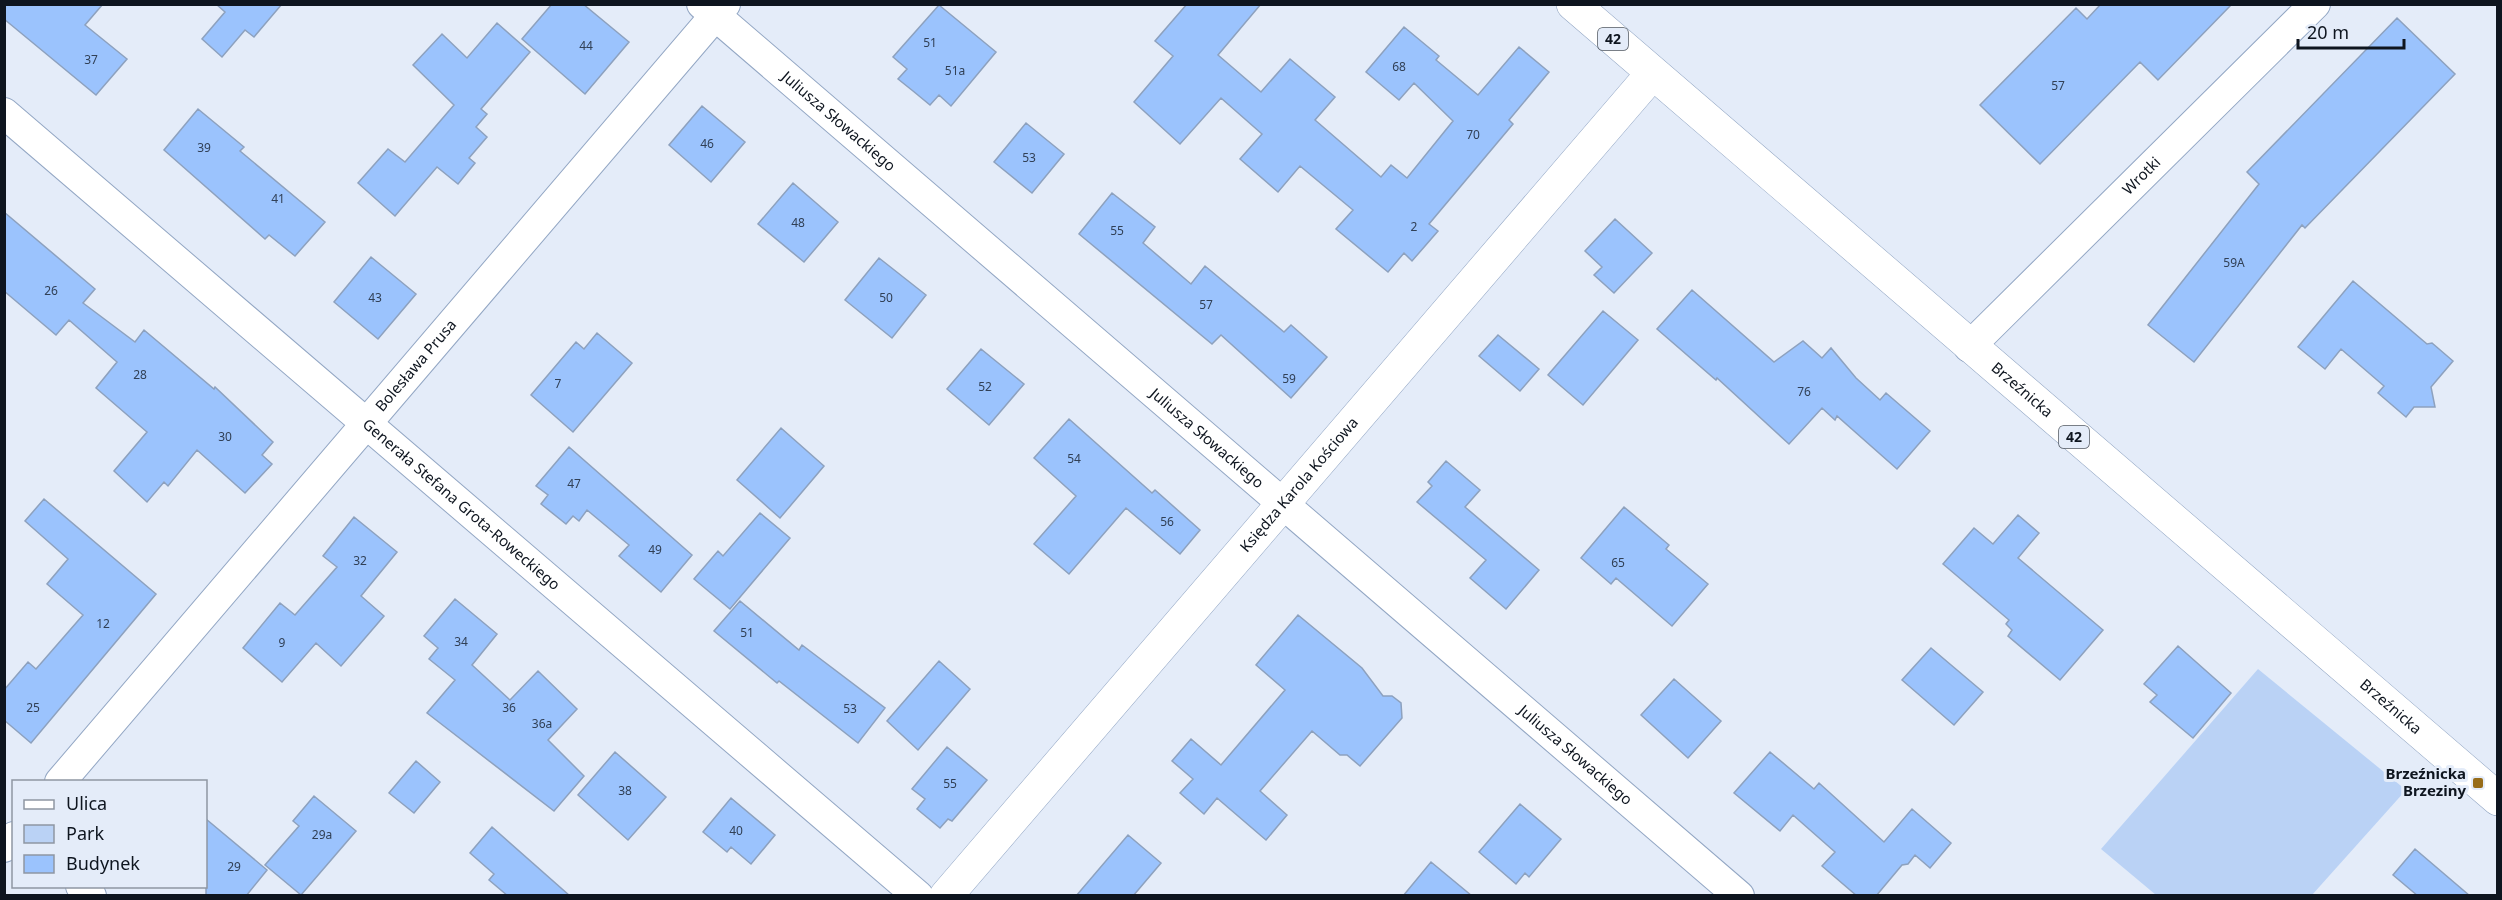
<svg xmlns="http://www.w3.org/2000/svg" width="2502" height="900" font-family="'Noto Sans',sans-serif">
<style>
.green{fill:#bad2f5}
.building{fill:#9bc3fd;stroke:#8da1be;stroke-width:1.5}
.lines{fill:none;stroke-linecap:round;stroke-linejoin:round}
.street-casing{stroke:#93a7c4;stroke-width:32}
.secondary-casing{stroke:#93a7c4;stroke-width:34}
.primary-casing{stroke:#93a7c4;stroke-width:34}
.street{stroke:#fff;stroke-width:30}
.secondary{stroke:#fff;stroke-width:33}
.primary{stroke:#fff;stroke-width:33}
.poi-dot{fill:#976c19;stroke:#e4ecf9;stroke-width:2}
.labels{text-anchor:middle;stroke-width:6;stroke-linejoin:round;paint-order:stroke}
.number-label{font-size:12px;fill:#314056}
.shield{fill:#e4ecf9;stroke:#4e5660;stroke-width:1.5}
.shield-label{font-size:14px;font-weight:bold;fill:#0e151f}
.street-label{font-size:15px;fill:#0e151f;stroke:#e4ecf9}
.poi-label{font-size:15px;font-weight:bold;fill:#0e151f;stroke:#e4ecf9;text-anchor:end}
</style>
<rect width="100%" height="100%" fill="#e4ecf9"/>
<path class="green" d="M2258 669 2406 790 2312 895H2156L2101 849Z"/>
<path class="building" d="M4 4H103L85 25 127 59 96 95 4 19Z
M216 4H282L254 37 245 30 222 57 202 39 225 12Z
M552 4H583L629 42 585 94 522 39Z
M1187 4H1261L1218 55 1261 92 1290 59 1335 97 1315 120 1381 177 1391 165 1407 178 1453 121 1414 83 1399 100 1366 72 1404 27 1439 56 1436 60 1478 95 1519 47 1549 72 1509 120 1513 124 1429 224 1438 231 1412 261 1404 253 1388 272 1336 229 1353 210 1300 166 1278 192 1240 159 1262 134 1221 98 1180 144 1134 102 1173 56 1155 41Z
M2101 4H2232L2158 80 2140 62 2040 164 1980 105 2076 8 2087 19Z
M939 5 996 52 951 106 939 95 930 105 913 91 898 79 907 69 893 57Z
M2397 18 2455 74 2305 228 2302 225 2194 362 2148 325 2259 184 2247 172Z
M497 23 530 52 481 109 487 114 476 127 487 137 469 158 475 163 458 184 437 167 395 216 358 183 388 149 405 162 454 105 413 65 442 34 467 58Z
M702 106 745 142 711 182 669 145Z
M198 109 244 147 240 151 325 222 295 256 269 235 265 239 164 150Z
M1026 123 1064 154 1032 193 994 162Z
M793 183 838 222 804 262 758 224Z
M1112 193 1155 227 1143 243 1191 284 1205 266 1284 332 1291 325 1327 357 1291 398 1221 335 1212 344 1079 234Z
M4 212 95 289 83 303 135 342 144 330 214 389 215 387 273 442 262 455 272 464 245 493 197 450 168 486 164 482 147 502 114 471 147 432 96 388 117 362 69 320 56 335 4 291Z
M1615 219 1652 253 1614 293 1594 275 1602 267 1585 251Z
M371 257 416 294 378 339 334 302Z
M879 258 926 295 892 338 845 300Z
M2353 281 2427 344 2432 343 2453 361 2431 387 2435 407H2414L2406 417 2378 393 2384 386 2341 349 2325 369 2298 347Z
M1692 290 1774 362 1803 341 1822 358 1831 348 1856 378 1880 400 1886 393 1930 431 1897 469 1837 416 1835 420 1822 408 1789 444 1717 378 1716 380 1657 329Z
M1603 311 1638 340 1583 405 1548 375Z
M597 333 632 363 573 432 531 395 576 342 584 349Z
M1498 335 1539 369 1520 391 1479 356Z
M981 349 1024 384 989 425 947 389Z
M1069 419 1152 493 1155 490 1200 530 1180 554 1126 508 1069 574 1034 544 1076 496 1034 458Z
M781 428 824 466 780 518 737 480Z
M569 447 692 555 661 592 619 556 629 545 587 510 579 521 573 516 566 524 541 504 548 495 536 486Z
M1446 461 1480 490 1465 507 1539 570 1506 609 1470 578 1486 560 1417 502 1432 486 1428 482Z
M44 499 156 594 31 743 4 720V690L28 662 36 669 83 615 47 584 68 559 25 521Z
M1624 507 1669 545 1666 549 1708 584 1672 626 1616 578 1611 584 1581 558Z
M760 513 790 538 730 609 694 579 718 551 723 556Z
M2018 515 2039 533 2018 558 2103 630 2060 680 2008 636 2012 630 2006 624 2009 620 1943 564 1974 528 1993 544Z
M354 517 397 552 361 596 384 616 341 666 316 643 282 682 243 648 280 603 295 615 337 567 323 556Z
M455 599 497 634 472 665 510 700 538 671 577 709 548 740 584 776 554 811 427 713 455 680 429 659 438 648 424 636Z
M740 601 799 650 802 645 885 708 858 743 779 681 777 683 714 631Z
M1298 615 1362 668 1383 696H1392L1401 703 1402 718 1360 766 1347 755H1340L1312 731 1260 791 1287 815 1266 840 1217 798 1204 814 1180 793 1193 779 1172 761 1191 739 1221 765 1285 690 1256 665Z
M2178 646 2231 693 2193 738 2150 702 2157 695 2144 684Z
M1931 648 1983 692 1954 725 1902 680Z
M939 661 970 689 918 750 887 721Z
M1674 679 1721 721 1688 758 1641 715Z
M947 747 987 780 952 821 948 819 940 828 917 809 925 799 912 789Z
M615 752 666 797 628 840 578 795Z
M1770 752 1814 789 1819 783 1884 842 1912 809 1951 843 1930 868 1915 855 1908 864 1902 865 1876 896H1857L1822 866 1835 852 1793 815 1780 831 1734 793Z
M416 761 440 782 414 813 389 793Z
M314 796 356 831 301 895 265 865 299 826 293 821Z
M731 798 775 835 751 864 731 847 727 852 703 832Z
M1520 804 1561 839 1529 877 1525 873 1516 884 1479 852Z
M206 819 267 870 246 896H206Z
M492 827 570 896H508L489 880 494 874 470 853Z
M1128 835 1161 863 1133 896H1076Z
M2415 849 2470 896H2418L2393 875Z
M1431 862 1472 896H1403Z"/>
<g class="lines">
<g class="street-casing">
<g id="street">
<path id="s1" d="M702 4 1739 896"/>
<path id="s2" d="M4 113 918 896"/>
<path id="s3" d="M1969 347 2315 4"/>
<path id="s4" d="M60 782 725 4"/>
<path d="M4 847 14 837"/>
<path d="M81 886 91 896"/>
</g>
</g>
<g class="secondary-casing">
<g id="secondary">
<path id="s5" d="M946 896 1652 74"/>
</g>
</g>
<g class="primary-casing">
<g id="primary">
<path id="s6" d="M1573 4 2498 799"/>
</g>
</g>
<use href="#street" class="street"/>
<use href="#secondary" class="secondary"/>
<use href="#primary" class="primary"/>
</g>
<rect class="poi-dot" x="2472" y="777" width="12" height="12" rx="3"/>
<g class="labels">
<g class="number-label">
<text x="930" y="47">51</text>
<text x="586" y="50">44</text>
<text x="91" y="64">37</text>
<text x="1399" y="71">68</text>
<text x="955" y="75">51a</text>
<text x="2058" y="90">57</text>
<text x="1473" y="139">70</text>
<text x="707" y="148">46</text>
<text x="204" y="152">39</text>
<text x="1029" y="162">53</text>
<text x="278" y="203">41</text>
<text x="798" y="227">48</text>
<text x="1414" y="231">2</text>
<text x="1117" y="235">55</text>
<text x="2234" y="267">59A</text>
<text x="51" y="295">26</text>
<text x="375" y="302">43</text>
<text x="886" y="302">50</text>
<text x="1206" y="309">57</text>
<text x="140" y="379">28</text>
<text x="1289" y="383">59</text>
<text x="558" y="388">7</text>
<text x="985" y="391">52</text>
<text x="1804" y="396">76</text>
<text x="225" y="441">30</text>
<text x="1074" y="463">54</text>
<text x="574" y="488">47</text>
<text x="1167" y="526">56</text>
<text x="655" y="554">49</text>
<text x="360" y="565">32</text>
<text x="1618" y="567">65</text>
<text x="103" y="628">12</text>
<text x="747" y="637">51</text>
<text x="461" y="646">34</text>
<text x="282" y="647">9</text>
<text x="33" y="712">25</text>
<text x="509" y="712">36</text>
<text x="850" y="713">53</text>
<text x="542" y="728">36a</text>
<text x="950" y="788">55</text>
<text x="625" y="795">38</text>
<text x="736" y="835">40</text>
<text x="322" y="839">29a</text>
<text x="234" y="871">29</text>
</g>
<g class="shield">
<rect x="1598" y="28" width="30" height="22" rx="4.5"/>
<rect x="2059" y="426" width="30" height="22" rx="4.5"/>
</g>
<g class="shield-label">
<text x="1613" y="44">42</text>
<text x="2074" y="442">42</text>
</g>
<g class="street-label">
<text dy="5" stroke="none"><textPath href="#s1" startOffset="180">Juliusza Słowackiego</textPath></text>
<text dy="5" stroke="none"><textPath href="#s3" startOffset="243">Wrotki</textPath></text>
<text dy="5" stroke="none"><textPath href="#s4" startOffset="548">Bolesława Prusa</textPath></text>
<text dy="5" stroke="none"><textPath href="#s6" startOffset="592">Brzeźnicka</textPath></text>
<text dy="5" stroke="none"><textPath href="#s1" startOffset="666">Juliusza Słowackiego</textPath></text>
<text dy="5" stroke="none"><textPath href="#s5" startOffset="542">Księdza Karola Kościowa</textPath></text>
<text dy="5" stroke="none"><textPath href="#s2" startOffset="602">Generała Stefana Grota-Roweckiego</textPath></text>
<text dy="5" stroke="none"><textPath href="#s6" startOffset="1078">Brzeźnicka</textPath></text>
<text dy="5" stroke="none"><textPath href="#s1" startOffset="1152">Juliusza Słowackiego</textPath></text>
</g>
<g class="poi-label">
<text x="2466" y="779">Brzeźnicka<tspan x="2466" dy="17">Brzeziny</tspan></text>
</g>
</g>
<rect width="2502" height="900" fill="none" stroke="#0e151f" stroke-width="12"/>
<rect x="12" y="780" width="195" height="108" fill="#e4ecf9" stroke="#8e96a2" stroke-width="1.5"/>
<rect x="24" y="800" width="30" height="9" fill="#ffffff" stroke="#8e96a2" stroke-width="1.5"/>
<text x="66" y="810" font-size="18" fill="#0e151f">Ulica</text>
<rect x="24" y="825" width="30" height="18" fill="#bad2f5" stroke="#8e96a2" stroke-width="1.5"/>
<text x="66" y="840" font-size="18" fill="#0e151f">Park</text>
<rect x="24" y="855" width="30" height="18" fill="#9bc3fd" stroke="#8e96a2" stroke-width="1.5"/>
<text x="66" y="870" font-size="18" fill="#0e151f">Budynek</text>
<path d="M2298 39v9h106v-9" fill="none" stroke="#0e151f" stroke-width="3"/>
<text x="2307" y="39" font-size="18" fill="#0e151f" stroke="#e4ecf9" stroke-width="4.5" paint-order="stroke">20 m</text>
</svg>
